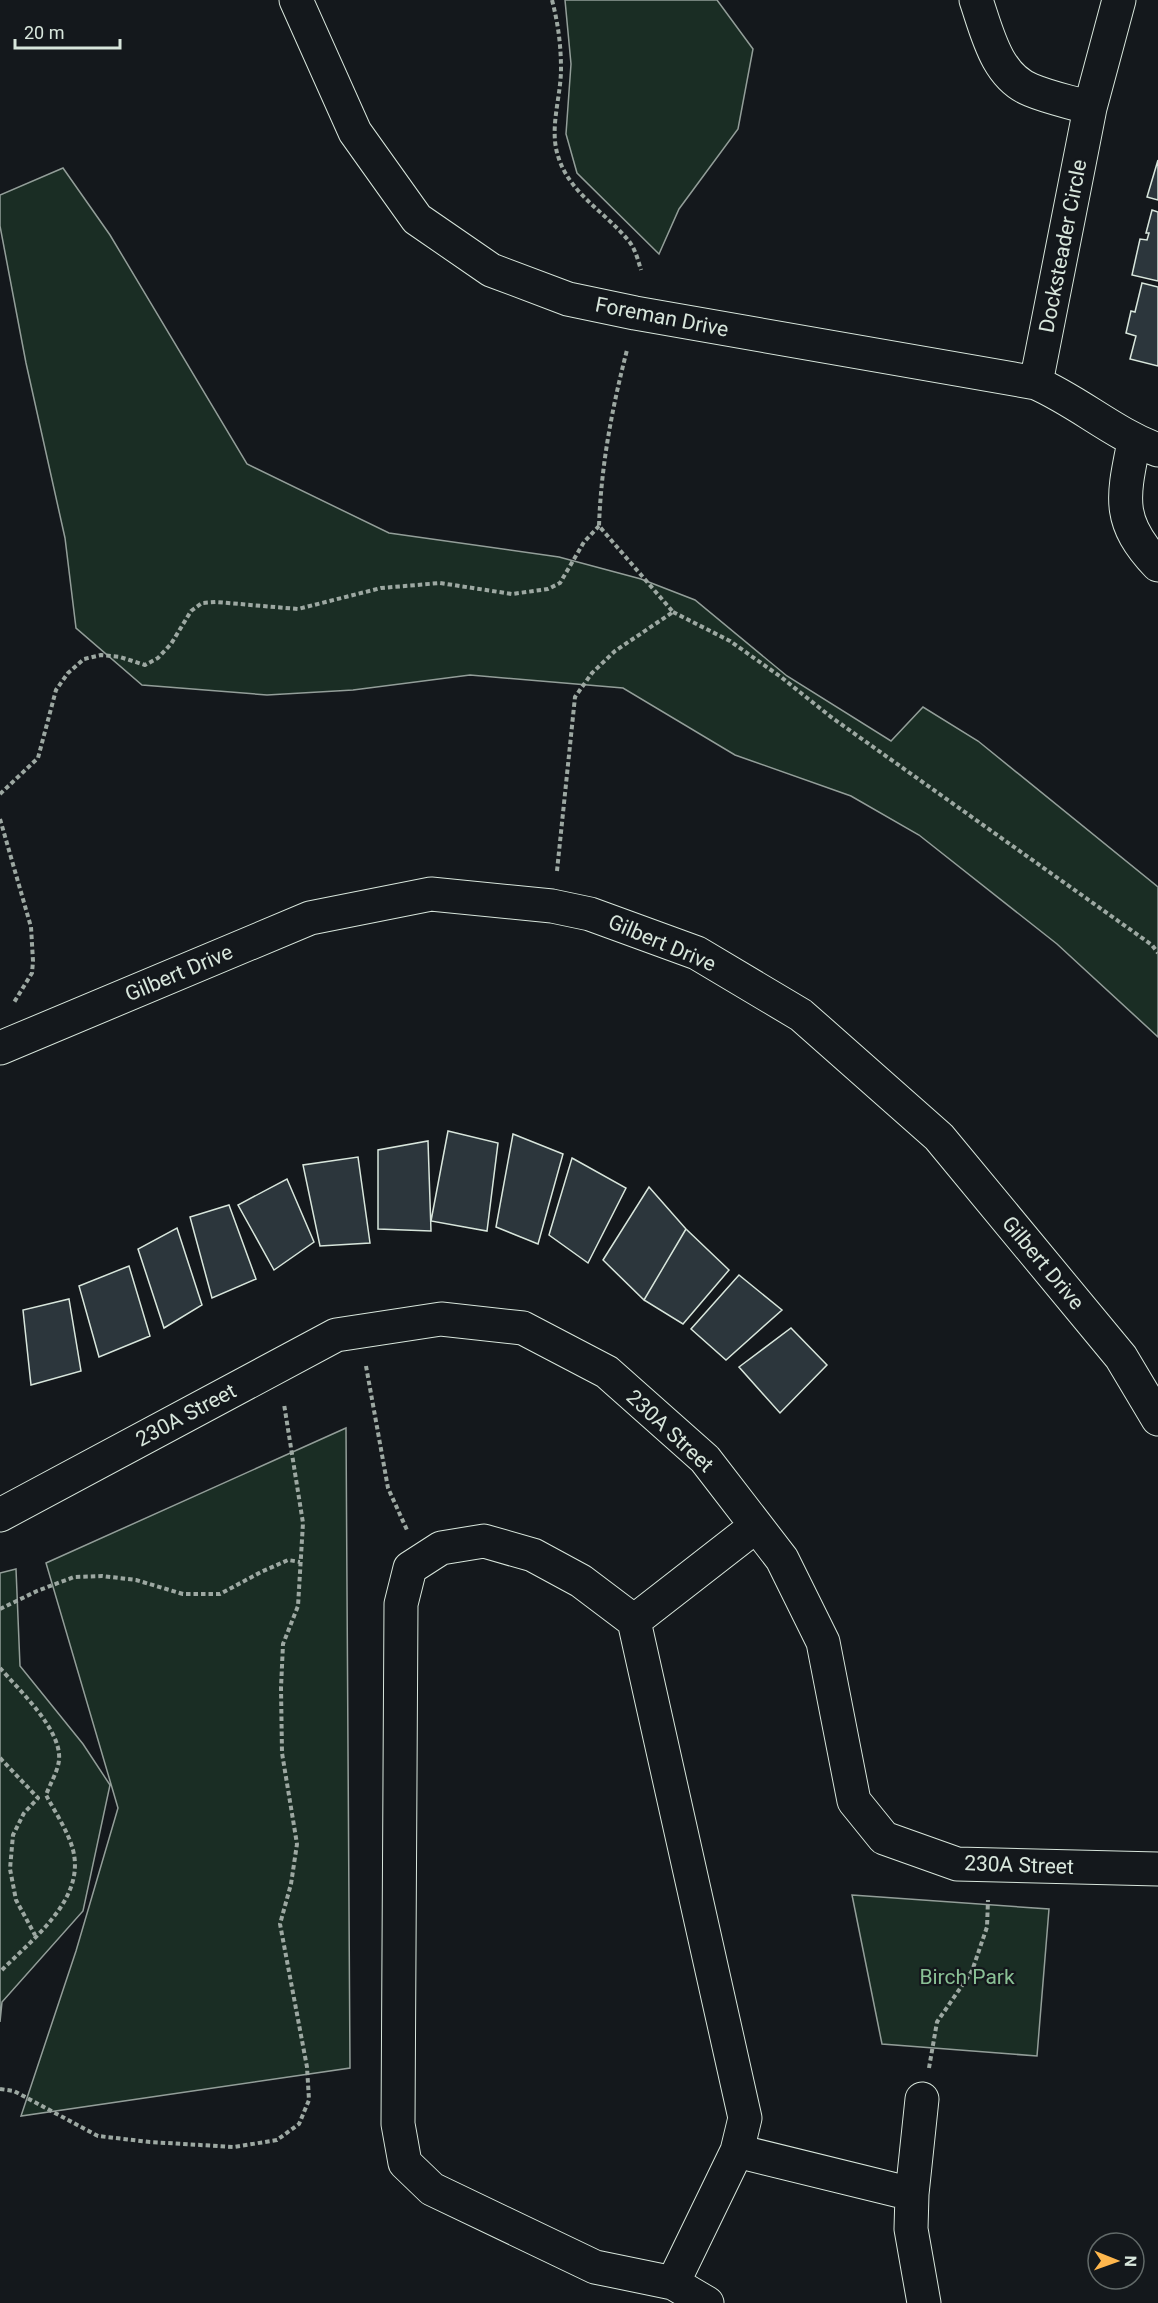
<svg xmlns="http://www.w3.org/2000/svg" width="1158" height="2303" font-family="Roboto,sans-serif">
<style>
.green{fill:#1a2d24;stroke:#939e99;stroke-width:1.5}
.building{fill:#2c363c;stroke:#d8e6dc;stroke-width:1.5}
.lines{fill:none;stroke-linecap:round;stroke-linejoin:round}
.minor-casing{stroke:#d8e6dc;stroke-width:35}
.path{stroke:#9da8a2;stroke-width:4;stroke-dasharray:4.5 3;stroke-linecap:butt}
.minor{stroke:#14181c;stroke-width:33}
.labels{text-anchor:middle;stroke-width:4.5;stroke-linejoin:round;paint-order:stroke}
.street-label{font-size:21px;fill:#d8e6dc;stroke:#14181c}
.park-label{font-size:21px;fill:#8ac095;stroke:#14181c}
</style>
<rect width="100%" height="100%" fill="#14181c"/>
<path class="green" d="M565 0H717L753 49 738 129 679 209 659 254 577 173 566 134 571 64Z
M63 168 110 235 247 464 389 533 559 557 641 579 695 600 787 676 891 741 923 707 978 741 1158 887V1037L1057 944 919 835 851 796 735 755 623 688 470 675 353 690 267 695 142 685 76 628 65 538 26 363 0 226V195Z
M346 1428 350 2068 21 2116 76 1951 118 1808 46 1563Z
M16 1569 20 1666 83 1744 110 1785 83 1911 2 2002 0 2022V1573Z
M852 1895 1049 1909 1037 2056 882 2044Z"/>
<path class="building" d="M1158 160V200L1147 197Z
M1152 210 1158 212V281L1132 275 1140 239 1147 240 1149 233H1146Z
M1142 283 1158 287V366L1130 359 1136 336 1126 333 1131 311 1135 312Z
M448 1131 498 1143 487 1231 431 1221Z
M513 1134 563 1154 538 1244 496 1227Z
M428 1141 431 1231 378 1229V1150Z
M358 1157 370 1243 320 1246 303 1165Z
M572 1158 626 1188 588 1263 549 1235Z
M287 1179 314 1242 274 1270 238 1205Z
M649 1187 686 1229 644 1300 603 1260Z
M229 1205 256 1279 212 1298 190 1217Z
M177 1228 202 1305 164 1328 138 1249Z
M686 1229 729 1270 683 1324 644 1300Z
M129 1266 150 1336 99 1357 79 1286Z
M739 1275 782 1310 726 1360 691 1329Z
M69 1299 81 1371 31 1385 23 1310Z
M791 1328 827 1365 780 1413 739 1367Z"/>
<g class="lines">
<g class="minor-casing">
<path id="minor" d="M296 0 355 132 417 219 491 270 568 299 635 313 1036 383C1079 402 1114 434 1158 450
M976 0C987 32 996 76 1031 90 1050 98 1071 102 1090 108
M1036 383 1090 108 1119 0
M1134 442C1123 497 1116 521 1158 565
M0 1048 310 918 431 894 552 906 590 914 697 953 801 1015 939 1137 1121 1357 1158 1419
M0 1515 336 1335 441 1319 523 1328 607 1372 705 1459 782 1559 823 1642 854 1801 884 1838 957 1864 1158 1869
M634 1621 745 2118 737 2151 673 2283
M922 2099 912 2194 911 2229 924 2303
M737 2151 912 2194
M707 2303 673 2283 595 2267 432 2189 405 2163 398 2124 401 1604 410 1568 441 1548 484 1541 533 1555 581 1581 634 1621 756 1526"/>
</g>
<path class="path" d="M552 0C558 23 561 45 561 69 561 97 549 128 558 156 569 193 605 212 628 240 635 248 638 260 641 270
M673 612 730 641 781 677 831 717 1152 945 1158 953
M0 794 38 758 56 690 68 673 84 659 101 655 120 657 145 665 158 658 171 644 191 611 202 603 216 602 298 609 381 588 440 583 512 594 548 589 560 583 584 542 599 526
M0 819 31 927 33 961 32 973 13 1004
M557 871 575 697 592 673 615 651 673 612 599 526C601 466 612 408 627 350
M366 1366 388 1488 407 1530
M0 1609 37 1591 74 1577 102 1576 136 1580 183 1594H220L261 1572 288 1560 300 1562
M0 1668C19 1690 62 1730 59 1760 58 1771 50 1784 46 1795 55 1812 68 1831 73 1850 86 1900 31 1940 0 1972
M0 1758 38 1798 24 1813 13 1835 10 1869 16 1900 35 1935
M929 2068 937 2022 972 1971 987 1927 988 1900
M0 2089 14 2091 98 2136 150 2142 234 2147 277 2140 299 2124 309 2100 307 2067 280 1924 291 1884 297 1844 282 1753 281 1688 283 1644 298 1606 303 1523 284 1404"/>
<use href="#minor" class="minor"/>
</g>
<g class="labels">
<g class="street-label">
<text transform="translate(1063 246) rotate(-79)" y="7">Docksteader Circle</text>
<text transform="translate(662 317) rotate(11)" y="7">Foreman Drive</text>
<text transform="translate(662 943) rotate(23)" y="7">Gilbert Drive</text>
<text transform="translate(179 973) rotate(-23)" y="7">Gilbert Drive</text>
<text transform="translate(1043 1263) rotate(50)" y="7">Gilbert Drive</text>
<text transform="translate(186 1415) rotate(-28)" y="7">230A Street</text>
<text transform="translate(670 1431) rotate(43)" y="7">230A Street</text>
<text transform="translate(1019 1865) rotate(2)" y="7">230A Street</text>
</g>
<g class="park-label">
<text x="967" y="1984">Birch Park</text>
</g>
</g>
<g transform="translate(1116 2261) rotate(91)"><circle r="28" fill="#14181c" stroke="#626a69" stroke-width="1.5"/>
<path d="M0-4.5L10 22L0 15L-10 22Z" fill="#ffb74d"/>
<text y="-9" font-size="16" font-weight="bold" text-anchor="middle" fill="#d8e6dc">N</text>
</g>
<path d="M15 39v9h105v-9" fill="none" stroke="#d8e6dc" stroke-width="3"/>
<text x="24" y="39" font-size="18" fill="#d8e6dc" stroke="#14181c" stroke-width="4.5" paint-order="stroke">20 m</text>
</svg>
